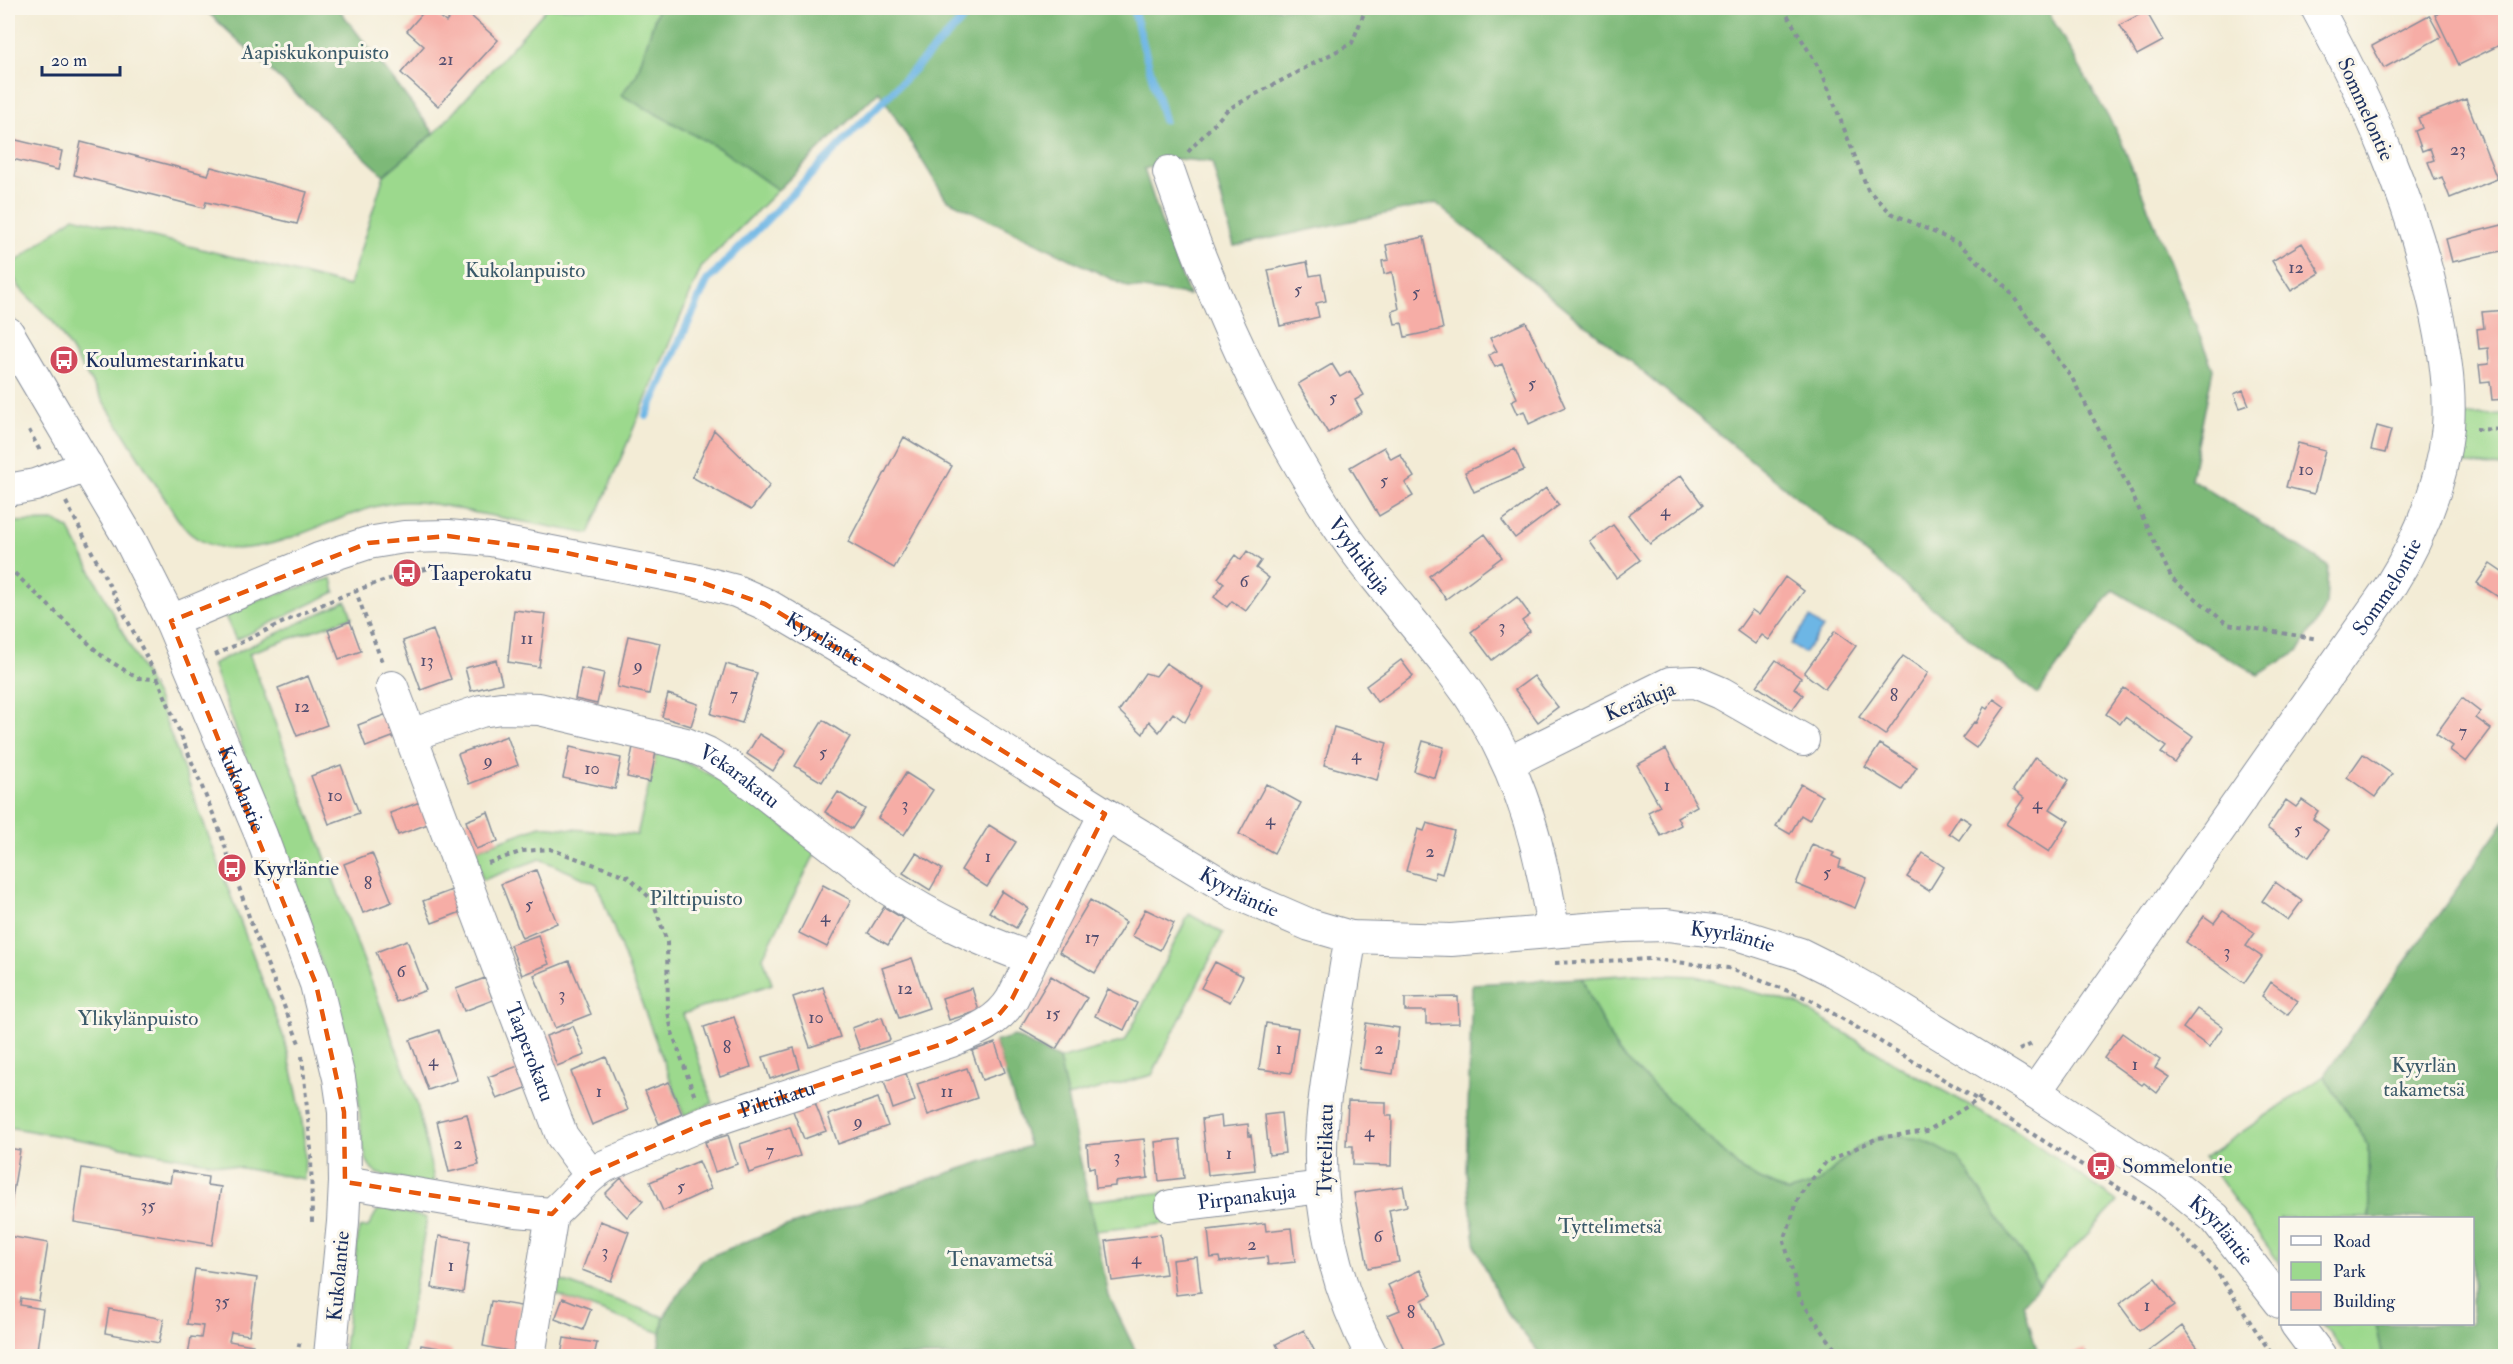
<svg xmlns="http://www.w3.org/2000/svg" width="2513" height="1364" font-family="'IM FELL Double Pica',serif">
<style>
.green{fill:#9cd98d;stroke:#5c8476;stroke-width:1.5}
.forest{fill:#7db978;stroke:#4c746b;stroke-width:1.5}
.water{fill:#6db6e5;stroke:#4472a2;stroke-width:1.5}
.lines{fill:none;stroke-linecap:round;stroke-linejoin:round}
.stream{stroke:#6db6e5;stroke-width:8}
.building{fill:#f6ada6}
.minor-casing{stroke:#878e9a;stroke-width:34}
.path{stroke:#878e9a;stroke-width:4;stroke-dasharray:4.5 4.5;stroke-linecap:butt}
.minor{stroke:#fff;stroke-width:32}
.marked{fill:none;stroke:#e8590c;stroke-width:4.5;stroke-dasharray:12 8;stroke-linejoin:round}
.labels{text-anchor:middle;stroke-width:6;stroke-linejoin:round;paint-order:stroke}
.number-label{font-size:18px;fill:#524e70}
.park-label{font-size:21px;fill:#3b5a6a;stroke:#fbf7ec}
.street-label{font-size:21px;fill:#1b2f5e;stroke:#fbf7ec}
.poi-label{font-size:21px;fill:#1b2f5e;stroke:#fbf7ec;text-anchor:start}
</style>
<rect width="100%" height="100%" fill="#fbf7ec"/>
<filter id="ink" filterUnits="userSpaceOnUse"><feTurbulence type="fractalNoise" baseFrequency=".0167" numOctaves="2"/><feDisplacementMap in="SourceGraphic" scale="12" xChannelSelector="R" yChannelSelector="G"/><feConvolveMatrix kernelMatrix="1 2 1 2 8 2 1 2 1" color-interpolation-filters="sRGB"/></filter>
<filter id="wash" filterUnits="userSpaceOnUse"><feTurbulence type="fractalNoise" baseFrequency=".008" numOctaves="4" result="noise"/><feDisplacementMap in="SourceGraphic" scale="24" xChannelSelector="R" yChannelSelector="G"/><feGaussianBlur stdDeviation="1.35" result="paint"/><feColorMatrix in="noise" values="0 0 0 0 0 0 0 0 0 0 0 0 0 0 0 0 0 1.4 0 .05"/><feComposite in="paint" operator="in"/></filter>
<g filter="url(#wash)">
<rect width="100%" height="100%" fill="#f3ecd6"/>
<path class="green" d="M547 8H658L637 74 720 149 778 190 702 266 589 534C552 527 514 520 477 513 454 508 429 501 405 502 340 503 253 579 192 535 186 531 182 524 177 518L54 323 20 288 8 268 74 217 349 286 384 175 435 133Z
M2505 414V467L2456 463 2462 416Z
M56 521 69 529 157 698 285 1041C296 1086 308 1133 304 1179L8 1127V522Z
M332 578 335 592 236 640 225 616 250 602Z
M346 601 352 617 249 653 417 1104 434 1180 433 1185 379 1174 372 1170 367 1161 362 1144 357 1080 341 1018 212 664Z
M657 751C720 772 765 811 816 852L763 957 772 984 683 1014 713 1103 684 1116 597 884 540 859 483 880 473 851 540 826 637 835Z
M1189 914 1223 933 1152 1075 1067 1097 1059 1059 1125 1041Z
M1633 974 1696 976 1797 1004 1909 1072 2017 1131 2118 1202 2039 1285 2026 1259 1885 1135 1856 1148 1818 1183 1788 1192 1743 1171 1618 1052 1593 1004 1583 978Z
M2324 1076 2368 1144 2369 1218H2280V1264L2204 1158Z
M1166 1192 1170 1223 1095 1231 1089 1201Z
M385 1208 427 1218 403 1356H343L359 1228 368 1227 377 1211Z
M559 1280 664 1317 661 1333 557 1295Z
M2323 1324H2376L2383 1356H2347Z"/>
<path class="forest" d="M203 8H338L434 133 384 175Z
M658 8H2046L2120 138 2213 369 2191 479 2328 566 2326 606 2299 651 2258 675 2113 590 2038 694 1436 203 1234 246 1212 162 1177 159 1144 169 1164 231 1189 295 1128 287 946 199 879 91 778 190 720 149 621 95 637 74Z
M2505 821V1356H2383L2376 1324H2472V1218H2369L2368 1144 2324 1076Z
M1583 978 1593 1004 1618 1052 1743 1171 1788 1192 1818 1183 1856 1148 1885 1135 1921 1139 1959 1159 2026 1259 2039 1285 2023 1303 2039 1356H1542L1506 1312 1476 1248 1466 1172 1472 984Z
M1014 1036 1059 1059 1109 1296 1138 1356H657L664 1317 701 1260 762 1235 1029 1146 995 1042Z"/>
<path class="water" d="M1810 618 1823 628 1804 653 1791 644Z"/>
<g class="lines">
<path class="stream" d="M1133 8 1164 120
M646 416 707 281 974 8"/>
</g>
<g id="blocks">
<path class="building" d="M427 8 446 22 459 8H462L498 40 438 106 401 73 424 46 407 31Z
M2451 8H2506V42L2459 65 2435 15Z
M2146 11 2163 41 2137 55 2120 25Z
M2429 15 2441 37 2384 68 2372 46Z
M2466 99 2497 179 2450 198 2442 177 2435 180 2428 162 2434 160 2430 148 2422 151 2415 131 2422 128 2418 118Z
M8 138 62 151 58 170 8 158Z
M81 142 208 175 211 167 307 192 297 224 206 202 204 208 74 175Z
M2506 224V250L2452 262 2446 239Z
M1424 237 1443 329 1405 337 1402 323 1395 324 1392 311 1399 309 1392 272 1384 274 1382 261 1389 260 1386 245Z
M2302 243 2320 273 2291 291 2272 261Z
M1307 262 1310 276 1321 274 1326 301 1316 303 1319 317 1280 326 1268 270Z
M2506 310V399L2492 400 2490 381 2481 382 2479 365 2489 364 2488 348 2479 349 2477 329 2484 328 2482 312Z
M1526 322 1565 407 1529 424 1524 411 1517 414 1511 401 1517 398 1502 364 1495 367 1489 355 1497 351 1490 338Z
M1332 364 1340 377 1350 371 1364 395 1355 400 1362 412 1328 433 1298 384Z
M2243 390 2249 405 2240 408 2234 394Z
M2377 426 2391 430 2385 453 2371 450Z
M714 430 770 485 751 510 692 477Z
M904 437 952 466 894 568 848 542Z
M2298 443 2325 450 2314 494 2286 487Z
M1384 447 1391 459 1400 454 1414 477 1405 483 1413 496 1379 516 1350 467Z
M1515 449 1524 470 1474 492 1465 472Z
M1681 475 1703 505 1650 544 1628 515Z
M1546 488 1559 505 1515 538 1502 521Z
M1613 525 1640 560 1616 578 1590 542Z
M1485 534 1502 557 1446 599 1429 576Z
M1247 551 1261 561 1256 568 1269 578 1246 611 1232 601 1227 607 1214 597 1224 583 1218 578 1235 555 1241 560Z
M2490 564 2506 575V590L2500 598 2477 583Z
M1785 577 1804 591 1769 640 1762 635 1755 644 1737 631 1752 610 1759 615Z
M1517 597 1530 615 1522 621 1530 631 1492 660 1471 632Z
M514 610 546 614 539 667 508 662Z
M350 621 361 651 339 659 328 630Z
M433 630 451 679 421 690 403 641Z
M1835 631 1856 646 1825 689 1804 673Z
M628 636 660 643 649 694 617 687Z
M1903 656 1928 673 1885 735 1859 717Z
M496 660 502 683 471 691 465 668Z
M1401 660 1413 676 1377 702 1366 686Z
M1776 660 1801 678 1794 688 1803 695 1792 710 1757 686Z
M1166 663 1204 688 1185 722 1173 713 1159 732 1149 721 1143 734 1119 711 1145 673 1156 676Z
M726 664 757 673 742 723 711 714Z
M581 668 604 673 597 704 575 699Z
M308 676 327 725 297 736 278 688Z
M1534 676 1558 707 1538 722 1515 690Z
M2124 688 2193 737 2175 763 2161 753 2166 747 2125 717 2120 724 2106 714Z
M668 694 698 704 691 726 662 717Z
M2462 698 2480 712 2476 718 2491 729 2466 762 2450 750 2453 746 2436 734Z
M1994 699 2005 707 1976 748 1962 738 1974 722 1976 723 1984 707 1987 709Z
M387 714 395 736 366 747 358 725Z
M823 720 850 737 822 782 795 766Z
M1334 727 1387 743 1377 780 1324 765Z
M759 734 786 751 773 771 747 754Z
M507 736 518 765 469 784 458 754Z
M1423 741 1444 747 1435 778 1414 771Z
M1880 744 1917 767 1902 790 1865 767Z
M570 747 621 758 615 789 563 778Z
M633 747 656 752 650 782 627 777Z
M1666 749 1697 806 1677 817 1681 825 1661 836 1648 812 1660 806 1637 765Z
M2363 754 2392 774 2375 797 2347 777Z
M2035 757 2069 780 2050 809 2069 821 2049 852 2006 824 2024 798 2013 790Z
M341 765 359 813 329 824 311 776Z
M906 773 933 790 904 835 878 818Z
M1266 784 1301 803 1274 853 1239 834Z
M1801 784 1822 796 1809 820 1801 815 1790 834 1776 826Z
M838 792 865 809 852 829 825 812Z
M2286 800 2296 807 2302 800 2318 811 2313 819 2328 830 2309 857 2267 828Z
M420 802 428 824 398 835 390 813Z
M488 812 498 841 476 849 466 821Z
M1960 816 1971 823 1959 840 1949 833Z
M1427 823 1454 831 1442 874 1436 872 1434 879 1406 871 1418 829 1424 831Z
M989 825 1016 842 987 887 961 870Z
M1812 844 1834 853 1832 856 1841 860 1839 867 1867 878 1855 908 1796 884Z
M372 853 392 902 363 913 344 864Z
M916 853 942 869 930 890 903 873Z
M1923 853 1944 867 1929 891 1907 877Z
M536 870 557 923 522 938 501 884Z
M2275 882 2302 901 2288 920 2262 901Z
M823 885 851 900 827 947 799 933Z
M452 890 461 912 432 923 423 901Z
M1002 891 1028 908 1016 928 989 912Z
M1090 900 1126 922 1095 973 1059 952Z
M884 907 904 919 888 945 868 933Z
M1145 909 1174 923 1160 950 1132 936Z
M2223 911 2255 933 2246 946 2262 957 2244 983 2186 942 2204 916 2214 923Z
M538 935 549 964 522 975 510 945Z
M407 940 426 990 396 1002 376 952Z
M912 958 929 1008 899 1018 882 968Z
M569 961 591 1014 555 1028 534 975Z
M1215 962 1243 976 1230 1002 1201 988Z
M1051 976 1087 998 1056 1049 1020 1028Z
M485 978 493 1000 464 1011 456 989Z
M2271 982 2298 1001 2288 1015 2262 996Z
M823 987 840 1037 810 1047 793 997Z
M972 988 979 1011 949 1020 942 998Z
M1108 989 1137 1003 1124 1030 1095 1016Z
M1458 997 1459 1023 1426 1024V1011H1405V998Z
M2197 1009 2223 1027 2209 1047 2183 1028Z
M734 1017 751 1067 720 1077 704 1027Z
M882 1017 890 1040 860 1050 852 1028Z
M1266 1023 1298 1028 1291 1073 1259 1069Z
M1366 1023 1399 1028 1393 1074 1359 1069Z
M573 1026 585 1055 557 1066 546 1036Z
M439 1030 457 1080 428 1090 410 1040Z
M2122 1033 2160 1060 2155 1068 2169 1077 2157 1093 2144 1083 2142 1085 2104 1058Z
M995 1043 1005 1072 982 1080 972 1051Z
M794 1048 800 1069 770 1079 763 1057Z
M606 1057 628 1110 592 1125 571 1072Z
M518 1066 526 1088 497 1099 488 1077Z
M967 1068 977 1098 928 1115 917 1084Z
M906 1073 915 1101 893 1109 884 1081Z
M669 1082 682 1114 659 1124 645 1091Z
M878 1098 888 1126 838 1144 828 1115Z
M1348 1101 1386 1102V1116H1392L1391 1166 1353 1165V1146H1346Z
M815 1103 826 1131 804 1139 793 1111Z
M1281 1113 1285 1153 1269 1155 1265 1115Z
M467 1114 479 1165 449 1172 437 1121Z
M1221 1116 1222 1127 1248 1124 1249 1136 1251 1135 1255 1170 1208 1175 1202 1119Z
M790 1127 800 1156 749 1173 740 1144Z
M728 1135 737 1164 715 1172 705 1142Z
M1144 1139 1148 1178 1115 1182V1186L1096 1188 1094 1167 1089 1168 1087 1145Z
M1180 1139 1184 1178 1159 1181 1155 1142Z
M8 1148 20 1150 10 1210H8Z
M699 1161 711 1189 663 1211 650 1182Z
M82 1168 170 1183 172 1171 208 1177 207 1185 221 1187 212 1245 74 1222Z
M621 1178 643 1201 627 1217 605 1194Z
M1403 1186 1407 1206 1389 1210 1399 1262 1368 1268 1354 1193Z
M600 1221 629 1232 611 1281 582 1270Z
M1265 1223 1266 1231 1291 1228 1295 1262 1268 1265 1267 1257 1220 1262 1219 1257 1211 1258 1208 1230Z
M1160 1234 1166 1274 1112 1281 1106 1241Z
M8 1236 48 1243 39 1301 21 1298 20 1305 43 1309 36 1356H8Z
M439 1236 470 1241 463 1293 432 1288Z
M1197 1257 1201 1292 1176 1295 1172 1260Z
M195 1269 257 1278 249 1335 231 1332 229 1341 253 1345 251 1356H188L191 1337 201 1338 203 1326 187 1324Z
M1420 1270 1432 1295 1422 1300 1442 1344 1415 1356H1407L1388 1315 1400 1310 1388 1285Z
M2155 1278 2175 1305 2139 1331 2119 1304Z
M563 1298 591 1309 583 1330 555 1319Z
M491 1301 521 1306 514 1352 483 1346Z
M109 1309 164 1319 159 1343 105 1333Z
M2182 1326 2202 1354 2198 1356H2149L2146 1353Z
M1304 1330 1317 1356H1282L1276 1344Z
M564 1338 597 1343 594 1356H561Z
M421 1345 452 1350 451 1356H419Z
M2085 1349 2087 1356H2063Z"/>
</g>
</g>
<g filter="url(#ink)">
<use href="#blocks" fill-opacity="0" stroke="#878e9a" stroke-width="1.5"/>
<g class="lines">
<g class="minor-casing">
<g id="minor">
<path id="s1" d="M1169 172C1211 296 1264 415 1336 523 1371 576 1415 623 1453 673 1513 750 1540 836 1553 931"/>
<path id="s2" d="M8 333 130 540 171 621 261 835 316 984 339 1078 344 1112 345 1182 343 1222 330 1356"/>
<path d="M8 490 35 485 87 466"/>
<path id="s3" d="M171 621 319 559 368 543 404 537 448 536 491 540 694 580 736 591 765 604 863 662 1105 814 1236 893 1310 925 1351 937 1451 940 1624 926 1667 925 1737 934 1800 954 1836 972 1892 1004 2035 1092 2166 1178 2215 1218 2280 1302"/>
<path id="s4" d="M392 687 562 1136 590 1174"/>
<path id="s5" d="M411 735 481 711 501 708 539 709 686 744 707 753 730 767 887 888C935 919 978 940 1031 958"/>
<path d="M1508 763 1670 683 1695 682 1721 693 1803 740"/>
<path d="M1351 937C1345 968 1341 1000 1335 1031 1330 1063 1324 1095 1322 1127 1316 1205 1335 1287 1372 1356"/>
<path id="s6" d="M2035 1092 2389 588C2419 540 2442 484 2448 427 2451 387 2444 346 2435 306 2412 200 2368 102 2317 8"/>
<path id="s7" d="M345 1182 516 1211 552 1214C571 1199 584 1178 605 1166L705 1123 951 1041C975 1031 998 1022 1012 999L1105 814"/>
<path id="s8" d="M1171 1206 1322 1187"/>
<path d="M2296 1324 2320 1356"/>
<path d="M529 1356 552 1214"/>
</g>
</g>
<path class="path" d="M1783 8 1823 75 1868 190 1891 213 1958 243 2007 288 2072 378 2127 484 2172 579 2227 624 2318 639
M1188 152 1228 109 1352 43 1366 8
M2476 429 2506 430
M29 430 41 453
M66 502 158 679 218 826 255 934 299 1043
M8 567 102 656 137 678 158 679 164 677
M355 589 382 662
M215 655C287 621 357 583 435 567
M488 863 523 851 550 849 629 877 653 901 667 942 668 1012 672 1032 695 1097
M1555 963 1651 959 1728 968 1809 999 1978 1100 2143 1203 2177 1231 2213 1266 2273 1356
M2019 1050 2034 1043
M302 1056 311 1149 312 1222
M297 1356 300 1340
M1840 1356 1800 1299 1784 1241 1799 1196 1826 1162 1878 1138 1927 1131 1978 1100 1982 1092"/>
<use href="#minor" class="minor"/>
</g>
</g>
<path class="marked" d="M448 536 557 551 694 580 765 604 1105 814 1012 999 997 1017 951 1041 705 1123 590 1174 552 1214 345 1182 344 1112 316 984 171 621 368 543Z"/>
<defs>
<g id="bus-disc" transform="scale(1.5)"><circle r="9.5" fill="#d1495b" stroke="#fbf7ec"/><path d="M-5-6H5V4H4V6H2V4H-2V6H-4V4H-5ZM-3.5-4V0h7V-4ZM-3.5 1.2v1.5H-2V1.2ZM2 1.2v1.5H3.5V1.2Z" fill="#fff"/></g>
</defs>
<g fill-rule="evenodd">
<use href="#bus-disc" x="64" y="360"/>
<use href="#bus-disc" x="407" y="573"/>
<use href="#bus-disc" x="232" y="868"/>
<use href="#bus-disc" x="2101" y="1166"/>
</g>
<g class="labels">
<g class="number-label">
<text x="446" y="65">21</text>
<text x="2458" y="155">23</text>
<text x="2296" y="273">12</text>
<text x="1298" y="295">5</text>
<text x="1416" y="298">5</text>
<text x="1532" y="389">5</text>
<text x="1333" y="403">5</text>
<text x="2306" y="475">10</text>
<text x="1384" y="486">5</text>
<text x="1665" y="516">4</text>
<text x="1244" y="587">6</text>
<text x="1502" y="632">3</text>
<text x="527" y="644">11</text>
<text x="427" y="666">13</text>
<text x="638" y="671">9</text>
<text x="734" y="700">7</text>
<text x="1894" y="701">8</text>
<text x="302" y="712">12</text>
<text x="2463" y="737">7</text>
<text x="823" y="758">5</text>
<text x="1356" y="760">4</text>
<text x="488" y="766">9</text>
<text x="592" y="774">10</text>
<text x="1667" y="791">1</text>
<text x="335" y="801">10</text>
<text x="2037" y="809">4</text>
<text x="905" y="810">3</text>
<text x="1270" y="825">4</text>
<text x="2298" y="835">5</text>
<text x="1430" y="857">2</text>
<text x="988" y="862">1</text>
<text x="1827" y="878">5</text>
<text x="368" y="889">8</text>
<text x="529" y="910">5</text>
<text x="825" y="922">4</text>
<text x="1092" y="943">17</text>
<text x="2227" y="957">3</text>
<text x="401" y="977">6</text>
<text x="905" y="994">12</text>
<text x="562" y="1000">3</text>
<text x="1053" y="1019">15</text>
<text x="816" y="1023">10</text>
<text x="727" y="1053">8</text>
<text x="1279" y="1054">1</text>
<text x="1379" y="1054">2</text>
<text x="433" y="1066">4</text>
<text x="2135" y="1070">1</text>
<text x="599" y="1097">1</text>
<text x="947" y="1097">11</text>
<text x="858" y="1127">9</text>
<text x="1369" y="1137">4</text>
<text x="458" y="1149">2</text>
<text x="770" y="1156">7</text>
<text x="1229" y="1159">1</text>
<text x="1117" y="1162">3</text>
<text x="681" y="1192">5</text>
<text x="148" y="1211">35</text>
<text x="1378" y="1242">6</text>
<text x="1252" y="1250">2</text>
<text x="605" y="1257">3</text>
<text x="1136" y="1264">4</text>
<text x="451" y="1271">1</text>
<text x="222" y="1307">35</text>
<text x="2147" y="1311">1</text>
<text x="1411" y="1318">8</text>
</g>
<g class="park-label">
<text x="315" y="59">Aapiskukonpuisto</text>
<text x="525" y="277">Kukolanpuisto</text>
<text x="696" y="905">Pilttipuisto</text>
<text x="138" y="1025">Ylikylänpuisto</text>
<text x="2424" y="1072">Kyyrlän<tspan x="2424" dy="24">takametsä</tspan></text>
<text x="1610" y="1233">Tyttelimetsä</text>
<text x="1000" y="1266">Tenavametsä</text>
</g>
<g class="street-label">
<text transform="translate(2366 109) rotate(66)" y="7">Sommelontie</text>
<text dy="7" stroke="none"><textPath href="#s1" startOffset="430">Vyyhtikuja</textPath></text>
<text dy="7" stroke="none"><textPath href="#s6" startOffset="616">Sommelontie</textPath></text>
<text dy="7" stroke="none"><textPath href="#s3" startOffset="687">Kyyrläntie</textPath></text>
<text transform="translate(1640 701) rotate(-22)" y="7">Keräkuja</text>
<text dy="7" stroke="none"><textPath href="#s5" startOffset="346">Vekarakatu</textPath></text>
<text dy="7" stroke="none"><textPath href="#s2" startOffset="513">Kukolantie</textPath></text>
<text dy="7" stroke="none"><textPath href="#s3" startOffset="1173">Kyyrläntie</textPath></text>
<text dy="7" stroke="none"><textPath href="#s3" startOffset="1677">Kyyrläntie</textPath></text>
<text dy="7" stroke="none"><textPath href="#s4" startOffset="390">Taaperokatu</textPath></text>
<text dy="7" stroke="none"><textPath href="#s7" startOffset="466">Pilttikatu</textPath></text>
<text transform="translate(1325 1150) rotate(-89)" y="7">Tyttelikatu</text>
<text dy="7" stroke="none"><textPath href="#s8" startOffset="76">Pirpanakuja</textPath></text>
<text dy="7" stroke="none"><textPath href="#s3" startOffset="2253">Kyyrläntie</textPath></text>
<text transform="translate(338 1276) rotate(-85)" y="7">Kukolantie</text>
</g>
<g class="poi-label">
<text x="85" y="367">Koulumestarinkatu</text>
<text x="428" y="580">Taaperokatu</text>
<text x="253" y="875">Kyyrläntie</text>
<text x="2122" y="1173">Sommelontie</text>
</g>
</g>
<rect width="2513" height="1364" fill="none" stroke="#fbf7ec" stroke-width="30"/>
<rect x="2279" y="1217" width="195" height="108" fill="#fbf7ec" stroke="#a1a7b3" stroke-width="1.5"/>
<rect x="2291" y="1236" width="30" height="9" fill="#ffffff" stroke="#a1a7b3" stroke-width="1.5"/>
<text x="2333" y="1247" font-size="18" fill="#1b2f5e">Road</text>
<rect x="2291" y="1262" width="30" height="18" fill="#9cd98d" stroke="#a1a7b3" stroke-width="1.5"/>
<text x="2333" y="1277" font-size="18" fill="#1b2f5e">Park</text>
<rect x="2291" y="1292" width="30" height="18" fill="#f6ada6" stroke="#a1a7b3" stroke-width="1.5"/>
<text x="2333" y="1307" font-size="18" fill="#1b2f5e">Building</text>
<path d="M42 66v9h78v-9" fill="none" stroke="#1b2f5e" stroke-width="3"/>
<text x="51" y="66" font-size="18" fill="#1b2f5e" stroke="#fbf7ec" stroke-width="4.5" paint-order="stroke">20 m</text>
</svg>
